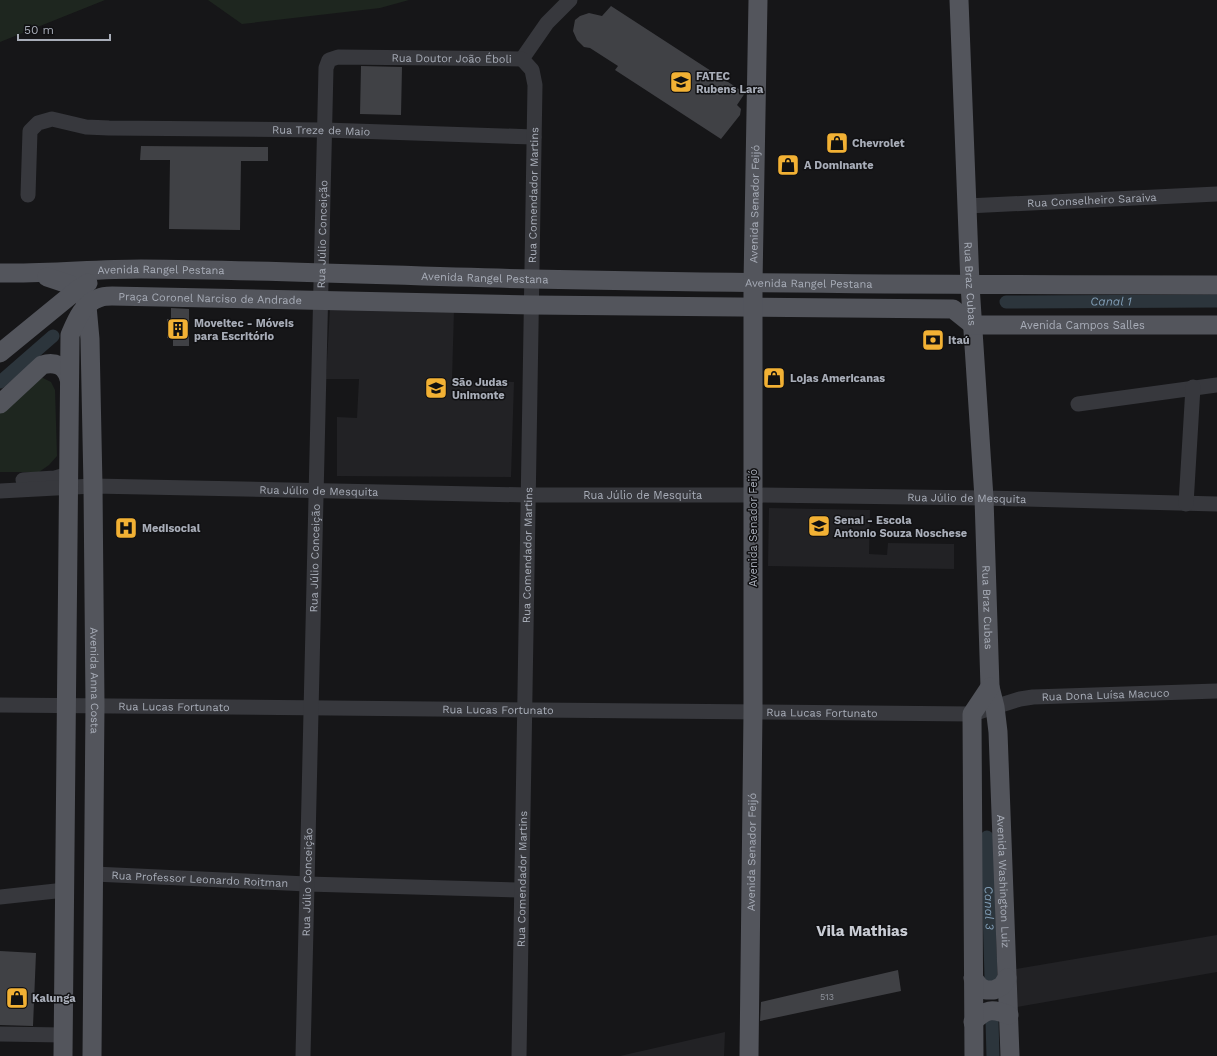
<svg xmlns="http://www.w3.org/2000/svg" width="1217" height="1056" font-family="'Work Sans',sans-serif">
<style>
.built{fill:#222225}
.green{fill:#1e261f}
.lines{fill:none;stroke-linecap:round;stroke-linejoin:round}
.canal{stroke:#2c353c;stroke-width:13}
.building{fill:#404145}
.minor{stroke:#37383d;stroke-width:15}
.major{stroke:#53555c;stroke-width:19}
.labels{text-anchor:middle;stroke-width:3;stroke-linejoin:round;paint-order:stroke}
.number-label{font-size:9px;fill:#8e929b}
.street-label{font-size:11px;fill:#a8adb8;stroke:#111113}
.poi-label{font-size:11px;font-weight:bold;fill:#a8adb8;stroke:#111113;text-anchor:start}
.water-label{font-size:12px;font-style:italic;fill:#7f9bb3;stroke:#111113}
.district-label{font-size:15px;font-weight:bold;fill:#c9ccd4;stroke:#111113}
</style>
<rect width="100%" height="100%" fill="#161618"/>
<path class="built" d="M330 308 454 310 452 380 514 382 511 477 337 476V417L357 418 359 379H326Z
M769 508 870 510 869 554 887 555 888 543 954 544V569L768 566Z
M1217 935V972L1017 1007 1016 969Z
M725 1032 724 1056H620Z"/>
<path class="green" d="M0 0H105L0 42Z
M208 0H409L380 8 242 24Z
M39 376 51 382 55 390 57 456 49 465 39 472H0V413Z"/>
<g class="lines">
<g class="canal">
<path id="s1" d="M1006 302 1217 301"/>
<path d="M0 382 53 336"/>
<path id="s2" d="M987 837 991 978"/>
<path d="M992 1021 993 1056"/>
</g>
</g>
<path class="building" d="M611 6 745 93 737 105 741 109 740 115 721 139 615 70 618 66 590 48 584 47 577 40 573 31 575 20 580 16 589 13 602 16Z
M361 66 402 67 401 115 360 114Z
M141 146 268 147V161H241L240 230 169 229 170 160H140Z
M171 308 189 309V346H173V339L167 338V319H171Z
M0 951 36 953 33 1026 0 1025Z
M898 970 901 991 760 1021 761 1002Z"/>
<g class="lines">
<g class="minor">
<path id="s3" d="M28 195 30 131 38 123 52 119 86 127 109 128 325 130 534 137"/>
<path id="s4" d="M967 206 1217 194"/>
<path d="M1078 404 1217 385"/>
<path d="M23 480 55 478 69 474"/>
<path id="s5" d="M0 491 93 486 528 495H753L984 498 1217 504"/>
<path d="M1186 504 1193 387"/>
<path id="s6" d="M0 705 972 714 1020 699 1033 697 1217 691"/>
<path id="s7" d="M94 874 307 884 521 890"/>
<path d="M0 897 65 890"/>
<path d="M0 1034 64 1035"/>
<path id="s8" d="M303 1056 326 68 329 60 338 57 522 59 547 23 570 0"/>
<path id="s9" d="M519 1056 535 85 532 70 522 59"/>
</g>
<g class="major">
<path id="s10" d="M959 0 970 285 984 498 990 687 995 707 998 732 1010 1056"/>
<path id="s11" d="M0 273C47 274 94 269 141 269 271 270 402 276 532 279 760 284 989 285 1217 285"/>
<path id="s12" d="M47 277 71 285 83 296 87 306 90 339 93 486 95 705 92 1056"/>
<path d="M0 353 77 290 88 283"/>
<path d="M0 404 42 365C55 361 66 366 69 379"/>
<path d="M973 978 980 987 986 990H994L1002 986 1007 978"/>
<path d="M973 1022C986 1009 992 1008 1009 1015"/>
<path id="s13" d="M63 1056 70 335C76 321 83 303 99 298 103 296 108 296 112 296L532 305 953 309 973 325H1217"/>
<path id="s14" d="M749 1056 753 712V283L758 0"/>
<path d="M974 1056 972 714 990 687"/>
</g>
</g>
<defs>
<g id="university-square" transform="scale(1.15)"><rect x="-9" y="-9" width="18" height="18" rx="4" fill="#f2b134" stroke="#111113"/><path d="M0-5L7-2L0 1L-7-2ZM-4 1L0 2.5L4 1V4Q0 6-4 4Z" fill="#111"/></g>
<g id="shop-square" transform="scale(1.15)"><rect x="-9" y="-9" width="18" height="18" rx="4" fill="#f2b134" stroke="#111113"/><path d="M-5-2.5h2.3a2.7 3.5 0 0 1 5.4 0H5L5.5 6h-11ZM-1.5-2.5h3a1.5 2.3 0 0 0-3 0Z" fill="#111"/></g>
<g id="building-square" transform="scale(1.15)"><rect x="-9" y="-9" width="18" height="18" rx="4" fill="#f2b134" stroke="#111113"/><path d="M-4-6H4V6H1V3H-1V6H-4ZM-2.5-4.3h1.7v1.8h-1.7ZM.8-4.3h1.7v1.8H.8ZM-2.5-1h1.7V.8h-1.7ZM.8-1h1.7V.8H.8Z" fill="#111"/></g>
<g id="bank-square" transform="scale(1.15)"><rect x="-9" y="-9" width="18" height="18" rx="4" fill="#f2b134" stroke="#111113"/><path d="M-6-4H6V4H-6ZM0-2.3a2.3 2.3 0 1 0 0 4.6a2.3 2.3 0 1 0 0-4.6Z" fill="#111"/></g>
<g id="hospital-square" transform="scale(1.15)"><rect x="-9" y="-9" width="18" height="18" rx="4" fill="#f2b134" stroke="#111113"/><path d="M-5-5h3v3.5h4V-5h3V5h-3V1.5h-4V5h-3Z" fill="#111"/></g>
</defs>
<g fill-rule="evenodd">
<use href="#university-square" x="681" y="82"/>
<use href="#shop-square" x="837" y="143"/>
<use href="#shop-square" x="788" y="165"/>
<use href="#building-square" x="178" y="329"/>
<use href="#bank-square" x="933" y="340"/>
<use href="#shop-square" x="774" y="378"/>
<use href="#university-square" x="436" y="388"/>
<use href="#university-square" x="819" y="526"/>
<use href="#hospital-square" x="126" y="528"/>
<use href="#shop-square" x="17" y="998"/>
</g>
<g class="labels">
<g class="number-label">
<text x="827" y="1000">513</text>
</g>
<g class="street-label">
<text dy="4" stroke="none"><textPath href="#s8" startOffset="1120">Rua Doutor João Éboli</textPath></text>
<text dy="4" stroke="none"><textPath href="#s3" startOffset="360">Rua Treze de Maio</textPath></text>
<text dy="4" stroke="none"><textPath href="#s9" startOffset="861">Rua Comendador Martins</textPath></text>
<text dy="4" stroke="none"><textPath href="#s4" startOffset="125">Rua Conselheiro Saraiva</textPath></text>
<text dy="4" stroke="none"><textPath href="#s14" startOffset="852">Avenida Senador Feijó</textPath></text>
<text dy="4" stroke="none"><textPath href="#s8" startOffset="822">Rua Júlio Conceição</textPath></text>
<text dy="4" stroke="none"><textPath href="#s11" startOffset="161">Avenida Rangel Pestana</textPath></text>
<text dy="4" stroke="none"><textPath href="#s11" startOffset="485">Avenida Rangel Pestana</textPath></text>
<text dy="4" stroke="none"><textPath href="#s11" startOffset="809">Avenida Rangel Pestana</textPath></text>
<text dy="4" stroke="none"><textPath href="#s10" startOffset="284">Rua Braz Cubas</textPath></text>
<text dy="4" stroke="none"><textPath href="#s13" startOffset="881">Praça Coronel Narciso de Andrade</textPath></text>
<text dy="4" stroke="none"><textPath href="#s13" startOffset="1759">Avenida Campos Salles</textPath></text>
<text dy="4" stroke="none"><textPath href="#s5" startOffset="319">Rua Júlio de Mesquita</textPath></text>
<text dy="4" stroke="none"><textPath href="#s5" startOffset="643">Rua Júlio de Mesquita</textPath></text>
<text dy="4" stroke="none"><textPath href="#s5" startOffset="967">Rua Júlio de Mesquita</textPath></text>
<text transform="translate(753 528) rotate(-90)" y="4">Avenida Senador Feijó</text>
<text dy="4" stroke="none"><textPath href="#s9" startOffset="501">Rua Comendador Martins</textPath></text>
<text dy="4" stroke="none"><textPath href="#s8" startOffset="498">Rua Júlio Conceição</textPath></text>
<text dy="4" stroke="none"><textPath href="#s10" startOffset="608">Rua Braz Cubas</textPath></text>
<text dy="4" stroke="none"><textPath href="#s12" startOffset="427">Avenida Anna Costa</textPath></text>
<text dy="4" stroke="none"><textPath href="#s6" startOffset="1108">Rua Dona Luísa Macuco</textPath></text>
<text dy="4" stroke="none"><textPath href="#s6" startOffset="174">Rua Lucas Fortunato</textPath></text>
<text dy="4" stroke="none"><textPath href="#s6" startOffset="498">Rua Lucas Fortunato</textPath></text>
<text dy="4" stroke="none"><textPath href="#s6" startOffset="822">Rua Lucas Fortunato</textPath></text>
<text dy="4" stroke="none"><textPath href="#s14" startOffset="204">Avenida Senador Feijó</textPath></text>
<text dy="4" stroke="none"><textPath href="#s7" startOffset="106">Rua Professor Leonardo Roitman</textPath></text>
<text dy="4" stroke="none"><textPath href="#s9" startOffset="177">Rua Comendador Martins</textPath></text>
<text dy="4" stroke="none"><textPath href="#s10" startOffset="883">Avenida Washington Luiz</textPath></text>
<text dy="4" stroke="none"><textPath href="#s8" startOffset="174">Rua Júlio Conceição</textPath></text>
</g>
<g class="poi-label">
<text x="696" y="80">FATEC<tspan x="696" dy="13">Rubens Lara</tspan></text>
<text x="852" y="147">Chevrolet</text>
<text x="804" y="169">A Dominante</text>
<text x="194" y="327">Moveltec - Móveis<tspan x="194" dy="13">para Escritório</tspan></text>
<text x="948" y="344">Itaú</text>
<text x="790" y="382">Lojas Americanas</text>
<text x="452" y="386">São Judas<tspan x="452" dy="13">Unimonte</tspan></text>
<text x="834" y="524">Senai - Escola<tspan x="834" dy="13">Antonio Souza Noschese</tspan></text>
<text x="142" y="532">Medisocial</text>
<text x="32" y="1002">Kalunga</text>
</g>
<g class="water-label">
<text dy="4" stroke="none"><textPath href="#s1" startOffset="105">Canal 1</textPath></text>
<text dy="4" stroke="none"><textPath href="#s2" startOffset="71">Canal 3</textPath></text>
</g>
<g class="district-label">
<text x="862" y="936">Vila Mathias</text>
</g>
</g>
<path d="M18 34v6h92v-6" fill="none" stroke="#a8adb8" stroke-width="2"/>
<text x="24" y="34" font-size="12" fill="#a8adb8" stroke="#111113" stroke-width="3" paint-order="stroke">50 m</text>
</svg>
